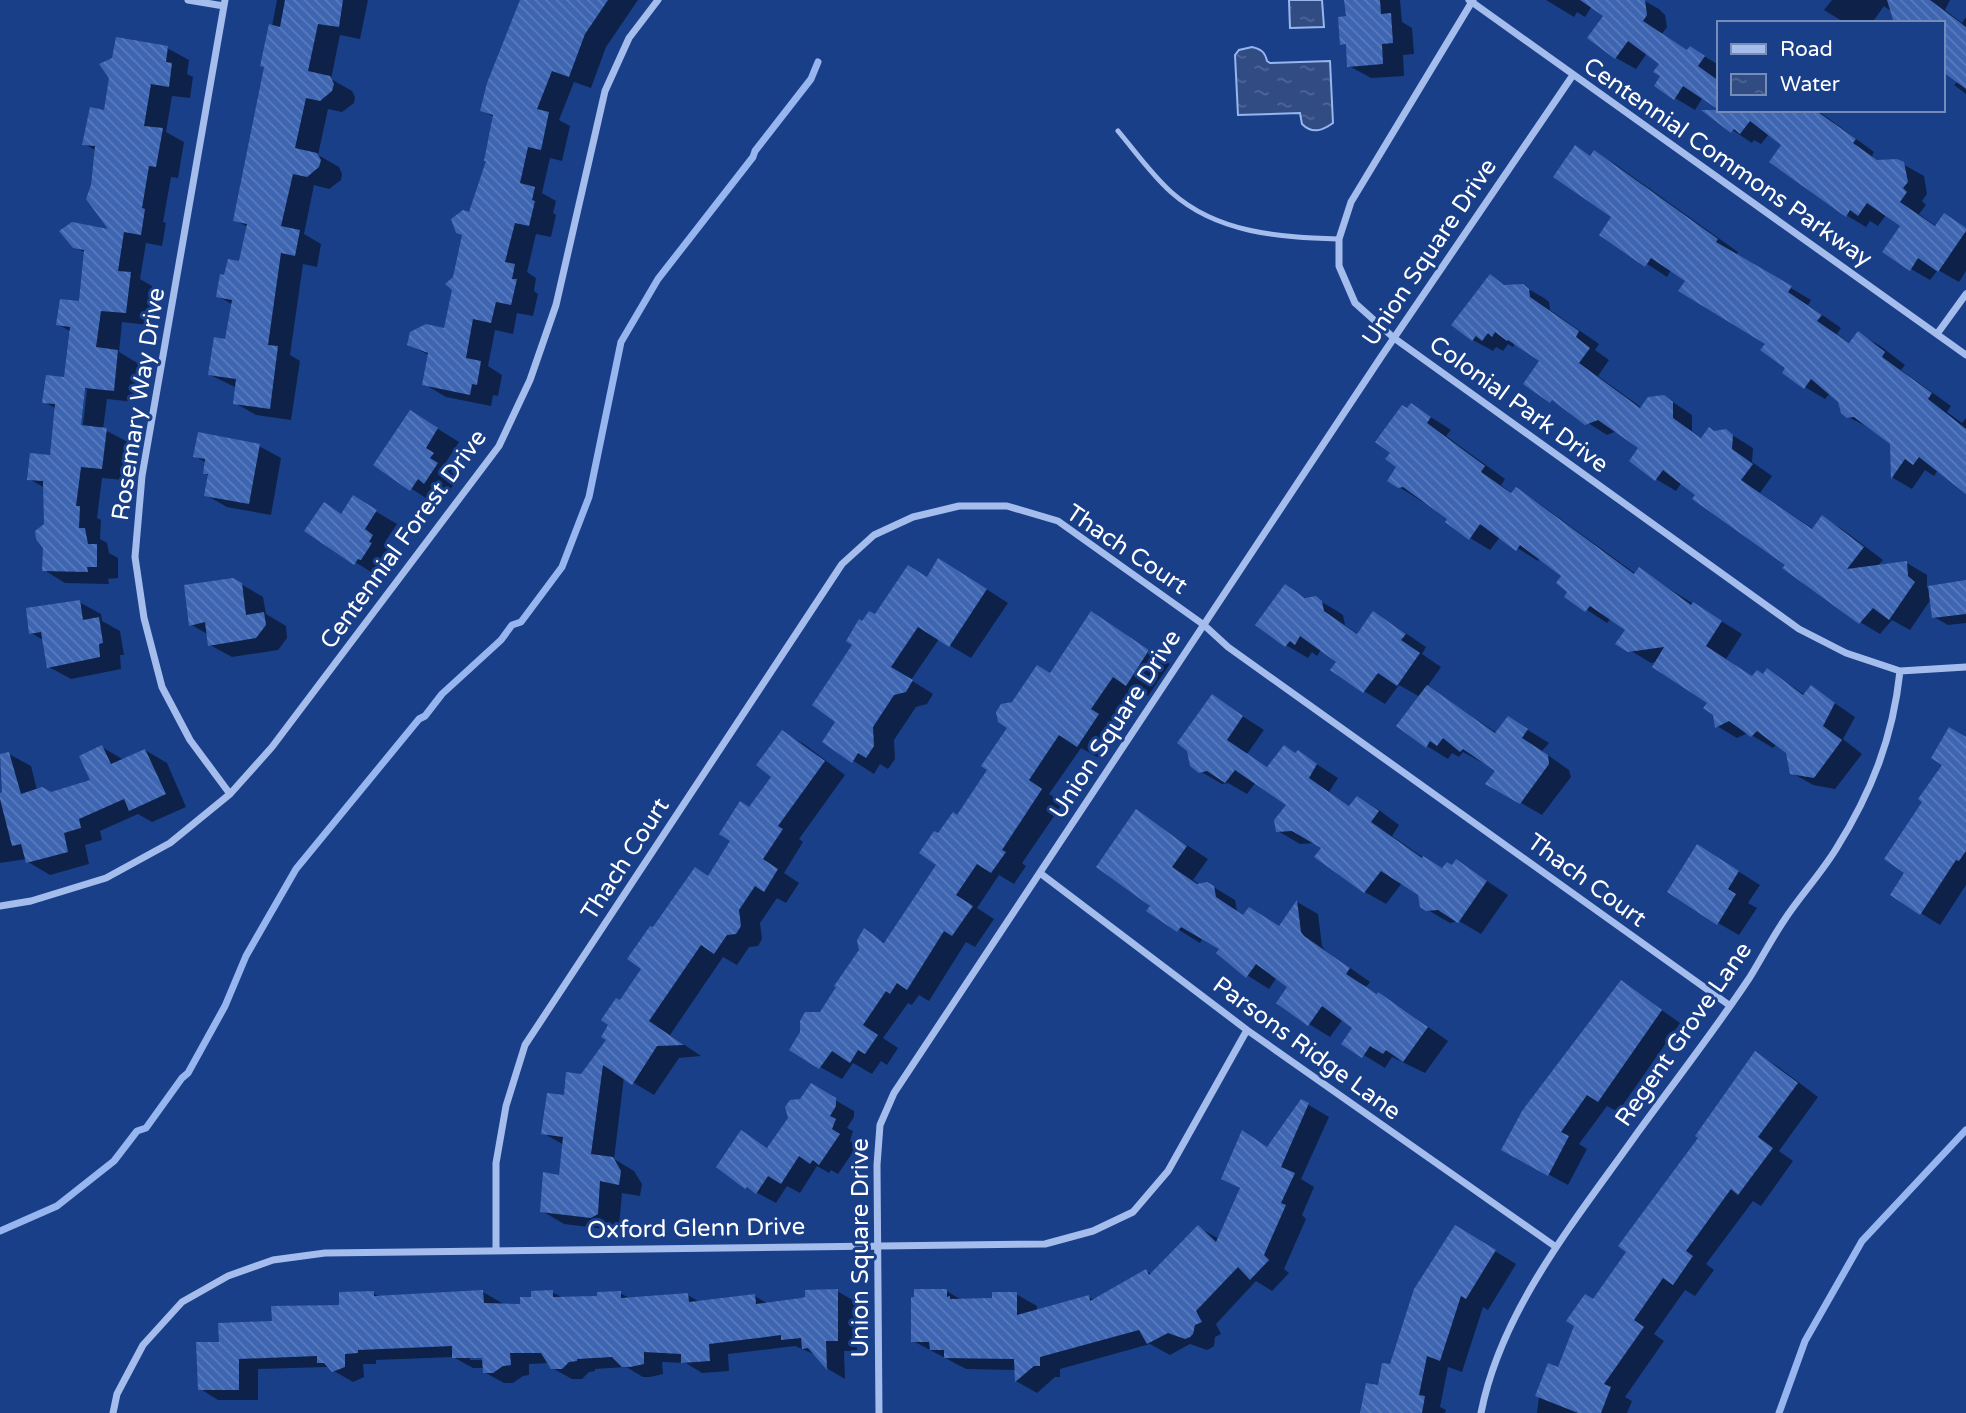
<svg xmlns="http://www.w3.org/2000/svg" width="1966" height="1413" font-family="'Varela Round',sans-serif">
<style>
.water{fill:url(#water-ripples);stroke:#97b6ef;stroke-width:2}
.shadow{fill:#0007;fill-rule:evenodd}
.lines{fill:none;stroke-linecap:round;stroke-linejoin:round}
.stream{stroke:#97b6ef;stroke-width:7}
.building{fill:url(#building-back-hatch)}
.lane{stroke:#a4bded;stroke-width:5}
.street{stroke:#a4bded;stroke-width:7}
.labels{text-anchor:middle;stroke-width:6;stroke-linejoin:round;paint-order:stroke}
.street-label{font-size:24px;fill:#fff;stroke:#1a3f89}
</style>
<defs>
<pattern id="water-ripples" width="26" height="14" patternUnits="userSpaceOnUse" patternTransform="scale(1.75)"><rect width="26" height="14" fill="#314c83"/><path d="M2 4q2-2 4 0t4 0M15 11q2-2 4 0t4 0" fill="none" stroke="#506796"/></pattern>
<pattern id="building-back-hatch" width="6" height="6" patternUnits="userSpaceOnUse" patternTransform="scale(1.75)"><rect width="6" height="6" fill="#3e65b1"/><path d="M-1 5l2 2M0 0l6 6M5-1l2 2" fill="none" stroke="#5b7cbd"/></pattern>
</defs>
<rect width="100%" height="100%" fill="#1a3f89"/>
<path class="water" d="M1289 0H1322L1324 27 1290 28Z
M1252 47C1261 49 1265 52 1267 61L1270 63 1330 61 1333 123C1322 131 1312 134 1302 124L1300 113 1238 115 1235 55 1239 50Z"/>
<path class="shadow" d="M277 0H368L360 39 340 35 331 79 352 91 355 97 354 103 342 112 328 109 318 155 339 167 342 174 341 180 329 189 314 185 304 234 321 244 317 267 303 264 290 355 300 361 291 420 256 415 235 403 237 388 210 375 227 341 233 305 218 296 226 277 240 263 248 227 235 220Z
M522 0H638L606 47 591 88 574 82 559 120 570 126 562 161 550 158 542 193 556 201 553 213 556 215 551 237 536 234 527 272 536 278 534 291 538 294 533 316 517 313 513 334 495 330 488 366 502 375 498 396 493 395 491 406 446 397 424 384 430 356 409 344 446 330 455 278 470 214 487 161 494 117 482 111Z
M1371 0H1400L1402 22 1412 28 1414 54 1403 55 1404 76 1371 78 1349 66Z
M1546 0H1643L1659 9 1665 15 1667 27 1662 34 1688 51 1690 48 1719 65V75L1716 79 1719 81V108L1703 97 1695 110 1675 98 1661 63 1647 53 1636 69 1616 58 1606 16 1592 6 1585 17 1577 12 1574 17Z
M1832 0H1950L1945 10 1962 23 1966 17V94L1954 85 1958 81 1943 23 1893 13 1884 6 1872 23 1842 21 1824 10Z
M167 48 189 60 187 74 193 77 190 98 172 96 166 132 184 142 178 178 171 177 163 222 166 223 162 246 146 243 140 279 152 286 148 325 122 322 119 352 139 364 135 402 107 399 103 429 128 442 123 480 102 478 97 518 101 520 100 539 107 543 109 553 118 558V578L108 579 109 584 65 583 44 570 45 488 29 479 51 457 57 409 44 402 66 379 71 332 58 324 80 303 86 253 74 247 112 231 92 185 97 151 84 144 106 112ZM83 389H87L82 434 78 433Z
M1719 109 1817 110 1874 152 1872 156 1880 162 1897 161 1924 176 1927 194 1922 201 1926 205 1919 214 1936 226 1944 215 1966 228V271L1959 282 1938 270 1930 280 1911 269 1902 226 1886 215 1878 226 1870 221 1866 227 1846 215 1784 145 1769 134 1761 144 1754 140 1752 143 1713 117Z
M1594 152 1615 164 1738 252 1736 255 1811 300 1808 305 1841 328 1837 334 1851 344 1859 334 1879 345 1905 365 1901 370 1951 406 1947 412 1962 423 1966 418V492L1938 470 1934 476 1925 470 1912 489 1893 478 1891 443 1872 429 1848 417 1840 401 1830 393 1825 399 1805 387 1767 344 1687 281 1671 270 1667 277 1601 234 1614 216 1591 157Z
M1490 276 1508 287 1523 286 1544 298 1549 302 1550 310 1599 344 1595 350 1609 360 1598 376 1642 408 1664 396 1692 415V431L1703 439 1715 433 1726 431 1753 448 1752 462 1772 476 1760 493 1813 529 1822 518 1842 529 1883 560 1877 567 1907 563 1927 575V588L1966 582V623L1948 625 1934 617 1931 599 1910 630 1892 620 1880 634 1860 622 1682 482 1676 491 1656 479 1641 448 1617 431 1607 435 1525 383 1542 361 1515 344 1513 347 1508 344 1503 351 1496 347 1493 351 1473 340Z
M1412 405 1451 430 1446 436 1505 479 1501 485 1513 494 1516 490 1537 502 1636 574 1639 570 1742 634 1726 659 1753 677 1764 676 1768 670 1805 695 1811 687 1855 717 1843 739 1862 754 1835 789 1813 785 1792 773 1788 752 1777 744 1773 748 1748 733 1737 738 1717 726 1710 702 1657 662 1651 663 1618 643 1627 630 1611 618 1607 623 1566 596 1570 592 1564 575 1540 558 1538 561 1500 537 1490 550 1470 538 1450 519 1399 487V467L1408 410Z
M411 412 459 442 446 462 454 467 451 472 458 477 447 495 440 491 432 502 375 465Z
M259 446 281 458 271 515 227 507 206 495 209 476 205 473 206 463 195 456Z
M353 498 397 524 385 542 394 548 390 556 392 557 383 571 381 570 377 576 307 531 342 515Z
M960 572 1008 603 971 658 939 639 911 680 933 694 927 704 916 707 894 740 895 759 888 769 880 764 874 774 824 742 838 721 854 644 862 623 875 616 928 578Z
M241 584 263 597 266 614 286 626 287 638 278 650 232 657 210 645 209 635 190 624Z
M1285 586 1308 599 1315 598 1337 611 1343 615 1345 625 1358 634 1373 614 1395 626 1426 647 1422 654 1441 667 1427 687 1497 733 1508 718 1549 743 1542 751 1569 770 1571 777 1542 815 1488 784 1497 771 1484 762 1483 763 1463 752 1459 757 1452 753 1448 759 1427 746 1420 697 1399 685 1385 704 1364 691 1338 662 1321 650 1317 656 1312 652 1308 658 1286 645Z
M79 602 101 614 102 621 120 631 124 655H120L121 669 71 679 49 667 45 641 31 633Z
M1113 626 1170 664 1148 696 1134 688 1112 723 1120 728 1099 758 1081 748 1049 794 1063 803 1022 863 1026 866 1014 884 999 875 977 908 994 919 975 947 966 942 929 1001 919 995 912 1005 908 1003 883 1038 898 1048 887 1065 881 1061 872 1074 853 1063 842 1079 820 1067 821 1013 861 950 865 931 886 943 939 865V835L957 817 989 770 1009 728 1013 704Z
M1213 697 1264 730 1247 754 1269 768 1298 752 1338 778 1329 792 1351 807 1357 798 1379 810 1399 825 1392 836 1424 858 1444 869 1452 868 1457 861 1508 895 1481 934 1459 921 1450 923 1421 906 1419 894 1402 883 1386 904 1365 892 1323 847 1315 843 1300 844 1278 831 1288 804 1256 782 1247 794 1228 783 1222 784 1200 771Z
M782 732 804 744 845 775 799 839 803 842 784 873 799 883 786 903 777 898 760 923 762 939 758 946 749 947 737 965 723 957 670 1035 701 1056 679 1058 654 1095 624 1077 614 1159 634 1171 642 1184 640 1196 622 1193 619 1226 614 1230 564 1224 542 1211 561 1177 564 1145 543 1133 565 1097 608 1039 620 1002 644 968 654 930 710 877 750 809 774 776Z
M1966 739V885L1940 925 1892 895 1907 873Z
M102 747 124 760 145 750 167 763 186 807 152 822 138 814 100 831 102 840 85 845 89 864 50 875 28 862 27 859 0 863V794L4 793 0 756 9 754 31 766 37 790 51 794 93 782Z
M1137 812 1208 859 1193 880 1200 885 1207 883 1235 900 1237 911 1244 916 1280 928 1297 902 1318 914 1322 946 1326 951 1370 982 1366 987 1400 1007 1448 1041 1425 1073 1392 1057 1385 1068 1344 1043 1355 1028 1343 1019 1330 1037 1309 1024 1290 986 1277 977 1269 989 1228 963 1221 948 1203 938 1200 943 1149 911 1153 905Z
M1698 846 1760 885 1748 903 1757 908 1739 935 1718 923Z
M1622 982 1680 1023 1618 1112 1607 1106 1579 1144 1587 1149 1568 1185 1522 1160Z
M1755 1053 1777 1066 1818 1097 1779 1151 1793 1161 1761 1206 1753 1201 1706 1264 1714 1270 1695 1296 1685 1290 1654 1334 1664 1341 1625 1397 1632 1401 1627 1413H1537L1539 1397 1559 1369 1594 1301Z
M811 1086 854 1111V1117L847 1128 853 1131 850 1141 857 1146 838 1174 831 1170 829 1173 817 1166 800 1193 787 1186 776 1203 746 1187 742 1132 769 1149Z
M1302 1101 1329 1117 1301 1179 1314 1187 1302 1215 1306 1219 1284 1269 1289 1273 1272 1291 1256 1281 1216 1324 1221 1334 1215 1337 1214 1346 1211 1348 1207 1350 1190 1344 1170 1355 1150 1344 1060 1369V1377H1055L1037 1393 1016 1381V1370L966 1369 913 1341 947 1291 963 1301 994 1300 1016 1294 1037 1306V1311L1088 1297 1095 1300 1146 1271 1152 1274 1198 1227 1219 1239 1241 1189 1223 1179 1268 1148Z
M1477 1240 1516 1264 1488 1310 1483 1307 1462 1372 1448 1367 1440 1407 1446 1410 1445 1413H1362Z
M837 1291 856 1302 857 1351H844L845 1379 828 1369 816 1355 795 1346 728 1354 729 1371 702 1373 686 1363 662 1362 663 1374 650 1377H643L626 1367 595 1369V1371L589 1372 582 1379H572L552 1368 550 1363 529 1364V1375L523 1376 513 1383H504L484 1372V1368H473L453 1357 376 1360V1364H363L364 1377 353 1382 327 1367 258 1369V1400H218L199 1388 221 1343 274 1323 341 1306 373 1293 382 1298 483 1292 502 1303V1305H522L552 1292 565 1299 599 1298 620 1293 631 1299 688 1295 701 1303 755 1296 768 1304 801 1300ZM470 1357H491V1360H470Z"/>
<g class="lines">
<path class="stream" d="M0 1231 57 1206 114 1161 137 1131 146 1128 182 1078 188 1073 225 1006 246 956 296 869 419 719 425 716 442 694 501 640 512 625 521 622 562 567 589 497 621 342 658 279 753 157 755 151 811 79 818 62
M1779 1413 1805 1341 1862 1241 1966 1130"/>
</g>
<path class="building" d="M285 0H343L339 27 318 24 308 71 330 76 334 84 332 91 320 101 306 98 295 148 317 153 321 160 319 167 307 177 293 174 281 226 300 230 295 256 281 253 268 345 278 346 270 409 233 404 236 379 208 375 214 337 225 339 232 300 216 297 220 274 224 275 228 259 239 261 247 224 233 221 264 67 260 66 269 24 280 27Z
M520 0H608L585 34 569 77 552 71 537 109 549 112 541 150 528 147 520 183 535 187 532 200 535 201 529 226 515 223 505 262 515 264 512 279H517L511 305 496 302 491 323 473 319 466 358 481 361 477 385 472 384 470 395 422 385 428 353 407 345 410 332 426 324 444 328 452 290 445 284 453 277 462 235 456 233 451 219 463 210 469 212 486 161H484L493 115 480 111 487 83Z
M1344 0H1380L1381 14 1391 13 1393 43 1382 44 1383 64 1347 67 1346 44 1340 45 1338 17 1346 16Z
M1580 0H1645L1647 15 1643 21 1687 50 1690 46 1705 56 1698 66 1719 81V110H1815L1856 139 1853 143 1877 160 1897 159 1904 162 1908 182 1903 188 1907 192 1900 202 1935 226 1944 213 1966 228V231L1938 272 1918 258 1910 271 1882 252 1900 226 1867 203 1858 216 1850 210 1846 217 1769 162 1781 145 1750 121 1740 134 1734 129 1731 133 1701 110H1719L1683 86 1674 100 1654 86 1660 76 1653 72 1659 64 1628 41 1615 59 1587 38 1603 16Z
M1887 0H1930L1966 27V89L1943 72V23H1894Z
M116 37 168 46 166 62 172 63 169 87 151 84 144 126 163 128 156 167 149 166 142 208 145 209 141 235 124 232 118 271 131 272 126 313 101 311 96 347 118 350 114 391 85 388 81 425 107 428 102 469 81 467 76 506H80L79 528H85L88 544H97V567H87L88 572 42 571 43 548 36 539 35 531 44 524 43 481 27 480 30 453 50 455 55 404 42 403 46 375 64 377 70 327 56 325 60 299 79 301 84 250 73 248 59 231 72 222 108 229 86 199 91 185 95 146 82 145 90 107 104 110 109 78 99 64 112 58Z
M1575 145 1590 156 1594 150 1718 239 1716 242 1792 286 1788 292 1822 315 1817 321 1849 343 1858 331 1885 352 1882 357 1932 393 1928 399 1966 429V494L1919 457 1913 465 1905 459 1891 479 1890 444 1854 417 1847 418 1841 413 1838 402 1811 379 1804 389 1782 373 1785 368 1760 350 1765 344 1678 291 1685 281 1651 258 1645 267 1599 235 1611 217 1553 177Z
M1490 274 1504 285 1523 284 1529 289 1530 297 1579 331 1576 337 1590 348 1579 363 1640 408 1648 397 1664 395 1673 402V418L1701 438 1709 427 1714 431 1726 429 1733 435 1732 449 1753 464 1741 480 1812 529 1822 515 1864 547 1847 569 1907 561 1908 576 1915 582 1889 620 1873 608 1859 624 1782 568 1785 565 1692 499 1695 495 1663 470 1655 481 1629 461 1638 448 1598 420 1585 425 1552 400 1550 403 1523 384 1539 361 1508 340 1507 341 1495 332 1492 337 1488 333 1482 341 1476 336 1472 341 1451 325Z
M1411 403 1431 417 1427 423 1485 466 1481 472 1511 493 1516 487 1634 574 1639 567 1691 605 1693 602 1722 621 1706 646 1752 676 1757 670 1763 674 1767 668 1803 695 1811 685 1835 703 1823 726 1842 740 1814 778 1790 774 1786 753 1757 731 1751 737 1729 721 1715 728 1713 715 1703 708 1707 703 1652 667 1664 647 1628 652 1615 644 1625 630 1590 606 1585 612 1564 597 1567 592 1556 583 1561 576 1520 545 1516 551 1480 524 1469 540 1445 522 1447 519 1403 487 1398 488 1387 481 1396 467 1385 459 1390 453 1375 442 1402 405 1407 408Z
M410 410 438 428 426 448 434 453 430 458 438 463 424 484 418 479 410 491 373 465Z
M198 432 260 444 249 504 204 496 208 474H203L205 459 193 457Z
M353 495 377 510 365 529 373 535 369 542 372 543 361 560 358 559 354 565 304 531 324 502 341 514Z
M938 558 987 589 949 647 918 627 891 667 913 680 906 692 894 695 873 727 874 746 866 758 858 753 852 763 822 742 835 722 812 705 852 645 846 641 859 619 862 621 869 611 875 614 908 565 927 577Z
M233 578 242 583 246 615 264 612 266 625 256 638 208 646 205 622 189 626 184 585Z
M1966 580V614L1932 618 1928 586Z
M1285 584 1305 598 1316 596 1322 601 1324 611 1357 634 1373 611 1406 634 1401 640 1420 653 1397 686 1378 673 1363 693 1330 670 1336 662 1300 636 1295 645 1290 641 1285 647 1255 625Z
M80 600 83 620 99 617 103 643 99 644 100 657 47 668 41 632 29 634 26 608Z
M1091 611 1149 650 1126 686 1113 677 1091 709 1099 714 1077 747 1059 735 1029 780 1042 789 1002 850 1006 852 991 873 977 864 956 895 973 906 952 936 944 931 907 990 897 983 890 994 886 991 863 1025 878 1035 865 1054 858 1050 850 1063 832 1051 819 1069 789 1050 800 1032V1021L805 1012H820L836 987 834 986 859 950 857 940 864 928 884 943 936 865 919 853 934 831 938 833 953 812 957 815 987 770 981 766 1007 728 998 722 996 712 1001 704 1012 702 1037 665 1050 673Z
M1427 685 1495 733 1508 716 1528 729 1522 738 1548 755 1549 764 1520 804 1485 784 1495 771 1463 749 1460 752 1443 738 1437 746 1430 741 1426 748 1396 726Z
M1212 694 1243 716 1227 740 1267 767 1284 745 1295 753 1298 750 1317 764 1309 778 1349 806 1357 796 1379 811 1371 822 1422 858 1423 856 1442 868 1447 862 1452 865 1456 859 1487 881 1458 923 1438 910 1426 911 1420 907 1418 895 1381 871 1364 893 1314 857 1321 848 1292 831 1276 832 1274 820 1286 805 1235 770 1225 783 1207 771 1199 773 1190 766 1187 751 1177 743Z
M1949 727 1966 737V851L1959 861 1956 860 1920 915 1890 895 1904 873 1884 859 1922 802 1918 799 1942 765 1931 758Z
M782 730 825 761 778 826 783 829 763 859 778 869 764 892 755 886 739 910 741 926 736 934 727 935 714 954 701 945 649 1021 684 1045 657 1046 632 1085 603 1065 591 1154 613 1157 621 1171 619 1185 600 1181 598 1214 591 1218 540 1212 543 1172 559 1175 563 1137 541 1134 547 1093 564 1095 566 1072 581 1074 606 1040 601 1037 608 1025 601 1020 616 998 620 1000 641 969 627 959 650 926 653 927 695 867 708 876 730 841 719 834 740 801 749 807 771 777 756 765Z
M102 745 111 764 145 749 166 794 129 811 124 799 79 819 81 828 64 833 68 852 26 863 21 844 12 846 0 799V793L2 792 0 754 9 752 21 794 42 787 51 792 90 780 79 756Z
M1136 809 1187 846 1172 867 1197 884 1207 882 1214 886 1216 897 1243 915 1249 907 1279 926 1297 900 1301 932 1304 936 1350 968 1346 974 1377 994 1378 992 1428 1027 1403 1062 1386 1050 1383 1054 1370 1046 1362 1058 1341 1044 1352 1028 1322 1006 1308 1026 1276 1003 1287 987 1256 964 1246 978 1216 953 1219 949 1181 927 1177 932 1146 911 1150 906 1096 867Z
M1697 844 1739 871 1728 889 1736 894 1717 925 1667 892Z
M1621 980 1662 1010 1598 1102 1587 1095 1561 1132 1569 1136 1548 1176 1501 1150 1522 1111Z
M1755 1051 1798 1083 1758 1137 1773 1148 1738 1195 1731 1189 1686 1251 1693 1256 1673 1285 1663 1278 1634 1320 1644 1327 1604 1384 1611 1387 1601 1413H1578L1535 1396 1548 1363 1558 1367 1574 1326 1566 1321 1585 1294 1593 1299 1626 1252 1618 1246 1698 1138 1695 1136Z
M811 1083 836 1098V1106L830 1116 836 1119 832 1129 840 1134 819 1165 813 1160 810 1164 799 1156 781 1184 768 1176 756 1194 747 1187 745 1189 716 1167 741 1130 767 1148 788 1118 785 1107 790 1100 800 1099Z
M1301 1099 1309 1103 1281 1167 1295 1173 1281 1203 1286 1205 1264 1255 1269 1260 1250 1280 1238 1267 1196 1311 1202 1322 1195 1325 1193 1334 1190 1337 1185 1339 1168 1333 1147 1344 1139 1330 1040 1357V1366H1034L1015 1382 1014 1359 944 1358V1350H930L929 1342H911V1297H914V1289H947V1297L950 1296V1299L992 1298V1292H1017V1315L1089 1295 1090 1301 1146 1269 1149 1275 1198 1225 1216 1242 1240 1188 1221 1179 1242 1130 1267 1147Z
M1455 1225 1496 1250 1466 1299 1461 1296 1440 1361 1427 1356 1419 1395 1425 1396 1422 1413H1360L1366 1383 1378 1385 1382 1363 1390 1364 1414 1289Z
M838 1289V1341H826L827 1370 808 1348 802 1349 801 1338 781 1340V1335L709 1344 710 1361 681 1363V1354L644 1352V1364L630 1367H622L612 1357 577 1359V1361L569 1362 562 1369H551L541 1353H510L511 1365 503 1366 493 1373H483L482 1358H452V1346L358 1350V1353L345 1354V1367L332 1372 324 1363H317V1356L239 1359V1390H198L196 1342H219L218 1323 272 1321 271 1306 339 1305V1292L374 1291V1296L483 1290 484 1303 520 1304V1297H531V1291L553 1290V1297L597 1296V1292L621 1291V1298L688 1293 689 1302 755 1294 756 1304 801 1298 805 1297V1290Z"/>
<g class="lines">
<path class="lane" d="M1118 131C1135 151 1151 174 1171 192 1218 234 1280 237 1339 239"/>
<path class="street" d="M188 0 224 6
M225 0 142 476 135 557 144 618 162 687 190 740 230 794
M1469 0 1966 355
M1473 0 1351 202 1339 239V266L1355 303 1394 338 1799 629 1846 653 1900 671 1966 667
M1937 334 1966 294
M1040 873 1247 1030 1556 1247
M0 906 31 901 106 878 170 843 230 794 272 747 499 446 530 380 556 305 605 91 629 38 658 0
M496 1250V1163L506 1106 525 1045 842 564 874 535 913 517 959 506H1007L1058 521 1204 625 1228 647 1729 1005
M113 1413 117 1394 143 1345 182 1302 228 1276 273 1260 325 1253 1045 1244 1093 1231 1133 1212 1168 1171 1247 1030
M879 1413 877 1165 880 1125 894 1093 1381 357 1573 75
M1481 1413C1501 1309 1578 1217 1638 1132 1675 1081 1715 1030 1750 977 1761 959 1771 940 1783 922 1799 897 1820 875 1836 849 1871 793 1893 738 1900 671"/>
</g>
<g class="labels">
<g class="street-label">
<text transform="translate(1728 162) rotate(35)" y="8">Centennial Commons Parkway</text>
<text transform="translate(1429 252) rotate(-56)" y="8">Union Square Drive</text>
<text transform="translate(138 404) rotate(-81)" y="8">Rosemary Way Drive</text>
<text transform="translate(1519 404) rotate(36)" y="8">Colonial Park Drive</text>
<text transform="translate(403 539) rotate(-54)" y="8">Centennial Forest Drive</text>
<text transform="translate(1127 549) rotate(34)" y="8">Thach Court</text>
<text transform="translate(1115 724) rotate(-57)" y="8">Union Square Drive</text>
<text transform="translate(625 859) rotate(-57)" y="8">Thach Court</text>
<text transform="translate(1587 880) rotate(36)" y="8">Thach Court</text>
<text transform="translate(1683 1034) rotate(-55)" y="8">Regent Grove Lane</text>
<text transform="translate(1307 1048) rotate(36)" y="8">Parsons Ridge Lane</text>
<text transform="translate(696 1228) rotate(-1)" y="8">Oxford Glenn Drive</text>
<text transform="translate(860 1248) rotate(-90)" y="8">Union Square Drive</text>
</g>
</g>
<rect x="1717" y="21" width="228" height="91" fill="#1a3f89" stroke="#768cb8" stroke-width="2"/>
<rect x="1731" y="44" width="35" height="10" fill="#a4bded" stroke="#768cb8" stroke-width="2"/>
<text x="1780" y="56" font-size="21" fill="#ffffff">Road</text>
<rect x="1731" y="74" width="35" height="21" fill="url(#water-ripples)" stroke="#768cb8" stroke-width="2"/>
<text x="1780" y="91" font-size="21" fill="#ffffff">Water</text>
</svg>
